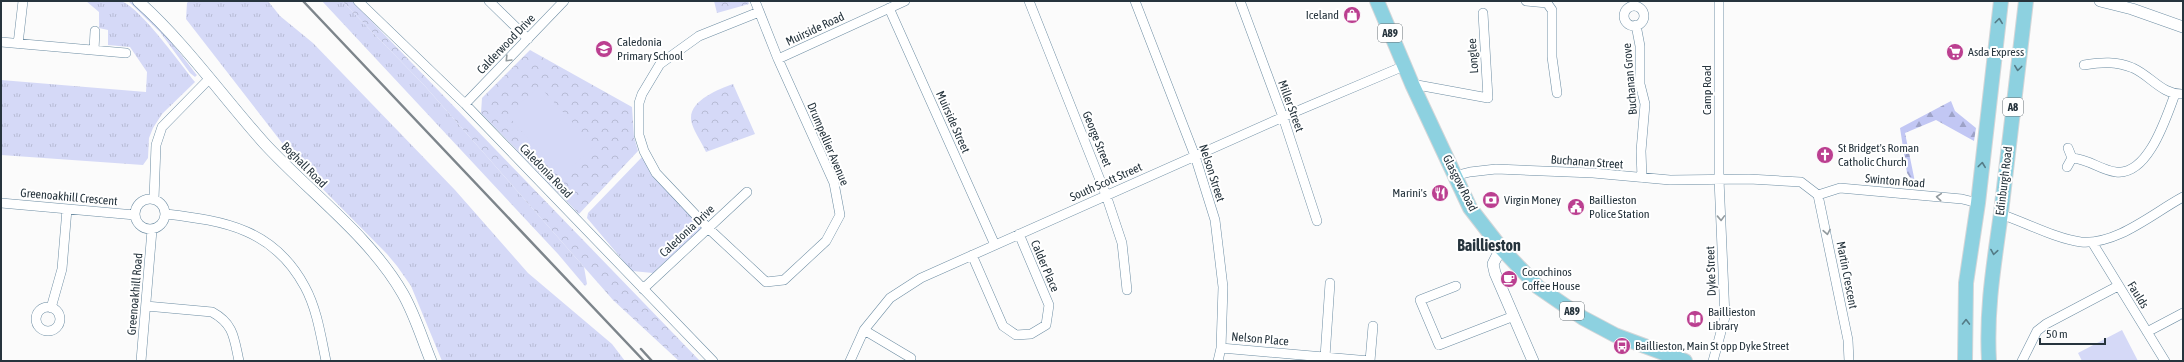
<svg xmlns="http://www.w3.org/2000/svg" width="2184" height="362" font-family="'Asap Condensed',sans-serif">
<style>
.grass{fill:url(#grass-tufts)}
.forest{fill:url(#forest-firs)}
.park{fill:url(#park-crowns)}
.pitch{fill:#d5d9f7}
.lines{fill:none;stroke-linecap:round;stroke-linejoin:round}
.minor-casing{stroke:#6d8da3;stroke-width:10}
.tertiary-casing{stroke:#6d8da3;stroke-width:12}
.primary-casing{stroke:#d4d6d8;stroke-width:16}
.minor{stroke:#fff;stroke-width:9}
.tertiary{stroke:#fff;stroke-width:11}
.primary{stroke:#8dd1e0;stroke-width:14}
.rail{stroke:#7d858b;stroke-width:2.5}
.oneway{stroke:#547b86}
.oneway2{stroke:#929a9e}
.labels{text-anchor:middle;stroke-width:4;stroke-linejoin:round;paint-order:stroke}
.shield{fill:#fff;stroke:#677177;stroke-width:1}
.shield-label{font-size:11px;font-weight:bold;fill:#26343d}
.poi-label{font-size:12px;fill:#26343d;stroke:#fff;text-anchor:start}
.street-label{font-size:12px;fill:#26343d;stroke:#fff}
.district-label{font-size:16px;font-weight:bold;fill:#26343d;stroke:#fff}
</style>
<defs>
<pattern id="grass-tufts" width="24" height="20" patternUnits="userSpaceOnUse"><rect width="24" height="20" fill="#d5d9f7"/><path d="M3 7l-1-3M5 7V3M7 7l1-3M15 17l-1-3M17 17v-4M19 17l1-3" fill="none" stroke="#b7bbd5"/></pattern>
<pattern id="forest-firs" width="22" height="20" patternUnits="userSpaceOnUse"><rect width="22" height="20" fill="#c2c7f4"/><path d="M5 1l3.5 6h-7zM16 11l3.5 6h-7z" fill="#9da2c7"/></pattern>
<pattern id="park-crowns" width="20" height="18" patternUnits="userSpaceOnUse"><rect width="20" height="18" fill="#d5d9f7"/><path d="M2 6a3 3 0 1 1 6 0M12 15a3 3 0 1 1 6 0" fill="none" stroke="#b7bbd5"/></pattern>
</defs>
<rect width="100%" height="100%" fill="#fbfbfb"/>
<path class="grass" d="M86 1C97 1 110 0 120 1 138 4 182 66 195 82L162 114 153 128 149 138 148 158 143 165 1 155V80L146 92 147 72 130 47 108 45V30L99 28V12Z
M128 1C141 1 187 62 197 75L195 77 190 73 160 32Z
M189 1H268L280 16 313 43 455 190 528 273 612 344 625 361H442L411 286 397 266 387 254 300 166 186 19 187 3Z
M322 1H342L424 85 584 267 587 284 585 286 558 254Z
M642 157 652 176 703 227 653 273 632 271 587 218 588 213Z"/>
<path class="forest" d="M1951 101 1955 111 1976 128 1974 141 1936 120 1905 133 1916 187 1907 173 1900 128Z"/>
<path class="park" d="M342 1H352L700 361H679L613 300 424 85Z
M714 1H748L749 4 717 13Z
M530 50 632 107 634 137 638 151 579 214 481 113 482 98Z
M733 84 755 134 706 152C702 143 695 133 692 124 685 102 717 90 733 84Z"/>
<path class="pitch" d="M539 86 594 146 562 176 507 115Z
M2122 330 2138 361H2082L2078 353Z"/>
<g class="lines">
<g class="minor-casing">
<path id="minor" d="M358 1 465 104 713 361
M489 1 528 39
M755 1 778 59 834 183 840 215 826 241 784 280 766 282 708 228 656 173 644 151 639 135V103L642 94 660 64 699 36 759 12
M1029 1 1106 195 1122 243 1127 290
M1135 1 1195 156 1215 220 1223 287 1221 348 1218 361
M1240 1 1283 117 1317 221
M1526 1 1547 3 1552 10V57L1557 93
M1624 16a10 10 0 1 1 20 0a10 10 0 1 1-20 0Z
M889 8 995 245
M1636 25 1640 46V84L1645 104 1641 151 1642 178
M1 42 126 53
M18 44 23 1
M94 50 95 31
M778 59 905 1
M2084 65C2102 62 2116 61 2133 68 2151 76 2162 95 2183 94
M1412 84 1488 98 1483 13
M465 104 564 1
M2072 158C2089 159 2100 170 2116 172 2148 176 2166 118 2175 94
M2067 167 2072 158 2068 148
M1454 176 1470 172 1496 169 1593 173 1670 180 1749 179 1801 182 1818 195
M1818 195 1848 340 1849 361
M1818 195 1840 188 1962 199 1978 203
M135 214a15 15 0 1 1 30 0a15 15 0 1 1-30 0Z
M154 199 156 145 162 127 210 78
M1 203 135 215
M166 214C225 221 274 229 305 287 317 309 321 337 326 361
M2000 214C2025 222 2056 239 2081 242 2117 245 2153 213 2183 197
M2092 242 2165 361
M972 255 1003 326 1016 335 1031 334 1046 325 1049 305 1019 234
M1456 286 1420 300 1439 345 1514 316
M643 289 747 192
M146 306 212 312C234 324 234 338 239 361
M36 319a12 12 0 1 1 24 0a12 12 0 1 1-24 0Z
M51 308 62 269 67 209
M864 330 911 358
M2147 332 2183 313
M1221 348 1370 361 1373 326
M1325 357 1330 283
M141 361 152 230
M850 361 864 330 890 298 921 278 1283 117 1404 66
M1713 361 1725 317 1719 179V1
M2022 361 2037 331 2046 324 2118 286"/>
</g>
<g class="tertiary-casing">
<path id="tertiary" d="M138 1C185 43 222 96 264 143 309 192 370 236 403 294 415 315 422 339 431 361
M2100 1 2132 9 2183 27
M1501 248 1493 264 1495 273 1533 361"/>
</g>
<g class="primary-casing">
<path id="primary" d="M1377 1 1412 84 1470 208 1501 248 1538 287 1583 318 1615 335 1685 361
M1965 361 1966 283 1978 203 2001 1
M1989 361C1986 309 1994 264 2001 213 2010 142 2017 72 2026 1"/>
</g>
<use href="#minor" class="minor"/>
<use href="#tertiary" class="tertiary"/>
<use href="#primary" class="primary"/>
<path class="rail" d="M303 1 644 361
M641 349 652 361"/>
</g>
<defs><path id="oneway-chevron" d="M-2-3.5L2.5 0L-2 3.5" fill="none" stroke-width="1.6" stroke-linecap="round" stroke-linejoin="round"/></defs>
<g class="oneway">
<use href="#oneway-chevron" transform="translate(1999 21) rotate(-83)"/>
<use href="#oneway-chevron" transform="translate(2018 68) rotate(97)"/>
<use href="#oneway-chevron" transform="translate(1982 165) rotate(-83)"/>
<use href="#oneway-chevron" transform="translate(1994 252) rotate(99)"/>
<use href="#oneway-chevron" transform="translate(1966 322) rotate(-89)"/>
</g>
<g class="oneway2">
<use href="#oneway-chevron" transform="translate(508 59) rotate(134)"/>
<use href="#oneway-chevron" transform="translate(1939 197) rotate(-175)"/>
<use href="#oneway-chevron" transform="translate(1721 218) rotate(88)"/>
<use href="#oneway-chevron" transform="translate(1827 232) rotate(80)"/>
</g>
<defs>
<g id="shop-disc" transform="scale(0.9)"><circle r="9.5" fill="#bb3f90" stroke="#fff"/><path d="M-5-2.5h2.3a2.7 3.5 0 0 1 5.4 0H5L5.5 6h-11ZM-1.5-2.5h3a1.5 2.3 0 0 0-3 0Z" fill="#fff"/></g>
<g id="school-disc" transform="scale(0.9)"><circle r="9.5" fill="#bb3f90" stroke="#fff"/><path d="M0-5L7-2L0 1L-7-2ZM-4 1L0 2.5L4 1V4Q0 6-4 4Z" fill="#fff"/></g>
<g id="supermarket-disc" transform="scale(0.9)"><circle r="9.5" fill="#bb3f90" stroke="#fff"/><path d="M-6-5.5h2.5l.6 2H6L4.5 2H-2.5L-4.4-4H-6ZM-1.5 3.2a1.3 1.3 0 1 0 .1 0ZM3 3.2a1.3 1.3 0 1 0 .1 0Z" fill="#fff"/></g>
<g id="church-disc" transform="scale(0.9)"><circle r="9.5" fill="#bb3f90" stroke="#fff"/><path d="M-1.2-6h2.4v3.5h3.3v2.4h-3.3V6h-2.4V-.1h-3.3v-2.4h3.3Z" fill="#fff"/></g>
<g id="restaurant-disc" transform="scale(0.9)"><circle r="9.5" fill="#bb3f90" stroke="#fff"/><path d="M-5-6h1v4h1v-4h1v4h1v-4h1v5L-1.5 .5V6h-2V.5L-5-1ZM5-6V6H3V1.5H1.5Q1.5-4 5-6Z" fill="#fff"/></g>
<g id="bank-disc" transform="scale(0.9)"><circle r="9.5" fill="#bb3f90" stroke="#fff"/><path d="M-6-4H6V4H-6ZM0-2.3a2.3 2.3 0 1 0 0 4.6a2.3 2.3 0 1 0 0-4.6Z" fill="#fff"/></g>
<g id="civic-disc" transform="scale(0.9)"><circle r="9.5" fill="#bb3f90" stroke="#fff"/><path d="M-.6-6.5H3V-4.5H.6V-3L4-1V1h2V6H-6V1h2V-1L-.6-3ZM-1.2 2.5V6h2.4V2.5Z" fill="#fff"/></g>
<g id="cafe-disc" transform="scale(0.9)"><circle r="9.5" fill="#bb3f90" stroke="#fff"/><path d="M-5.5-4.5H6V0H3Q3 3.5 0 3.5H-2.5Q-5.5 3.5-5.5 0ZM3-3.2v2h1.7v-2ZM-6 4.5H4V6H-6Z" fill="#fff"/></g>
<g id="library-disc" transform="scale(0.9)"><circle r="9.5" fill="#bb3f90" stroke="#fff"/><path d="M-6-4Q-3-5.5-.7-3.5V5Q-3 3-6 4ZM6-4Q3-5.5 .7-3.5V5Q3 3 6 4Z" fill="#fff"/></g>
<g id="bus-disc" transform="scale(0.9)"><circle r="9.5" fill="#bb3f90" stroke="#fff"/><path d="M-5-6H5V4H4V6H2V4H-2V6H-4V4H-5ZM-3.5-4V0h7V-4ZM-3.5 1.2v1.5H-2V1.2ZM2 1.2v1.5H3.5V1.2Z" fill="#fff"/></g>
</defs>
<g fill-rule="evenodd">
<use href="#shop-disc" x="1352" y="15"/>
<use href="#school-disc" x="604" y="49"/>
<use href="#supermarket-disc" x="1955" y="52"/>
<use href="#church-disc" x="1825" y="155"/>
<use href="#restaurant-disc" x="1440" y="193"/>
<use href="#bank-disc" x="1491" y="200"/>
<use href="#civic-disc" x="1576" y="207"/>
<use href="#cafe-disc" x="1509" y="279"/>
<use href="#library-disc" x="1695" y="319"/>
<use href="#bus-disc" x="1622" y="346"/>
</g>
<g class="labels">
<g class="shield">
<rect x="1378" y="24" width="24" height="18" rx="3"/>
<rect x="2003" y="98" width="20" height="18" rx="3"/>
<rect x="1560" y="302" width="24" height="18" rx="3"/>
</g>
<g class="shield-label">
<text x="1390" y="37">A89</text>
<text x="2013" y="111">A8</text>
<text x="1572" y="315">A89</text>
</g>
<g class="poi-label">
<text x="1339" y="19" text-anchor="end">Iceland</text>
<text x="617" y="46">Caledonia<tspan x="617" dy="14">Primary School</tspan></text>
<text x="1968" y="56">Asda Express</text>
<text x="1838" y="152">St Bridget's Roman<tspan x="1838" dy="14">Catholic Church</tspan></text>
<text x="1427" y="197" text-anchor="end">Marini's</text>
<text x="1504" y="204">Virgin Money</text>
<text x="1589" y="204">Baillieston<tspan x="1589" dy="14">Police Station</tspan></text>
<text x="1522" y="276">Cocochinos<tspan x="1522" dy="14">Coffee House</tspan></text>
<text x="1708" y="316">Baillieston<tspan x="1708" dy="14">Library</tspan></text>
<text x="1635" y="350">Baillieston, Main St opp Dyke Street</text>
</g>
<g class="street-label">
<text transform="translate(815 29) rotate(-25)" y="4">Muirside Road</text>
<text transform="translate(506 44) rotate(-46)" y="4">Calderwood Drive</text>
<text transform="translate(1473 56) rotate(-94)" y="4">Longlee</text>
<text transform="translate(1630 79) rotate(-95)" y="4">Buchanan Grove</text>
<text transform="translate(1707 90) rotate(-90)" y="4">Camp Road</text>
<text transform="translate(1291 106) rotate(70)" y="4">Miller Street</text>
<text transform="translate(953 122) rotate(66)" y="4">Muirside Street</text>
<text transform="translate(1097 139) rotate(68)" y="4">George Street</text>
<text transform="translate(828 144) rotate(67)" y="4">Drumpellier Avenue</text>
<text transform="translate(1587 162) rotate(4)" y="4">Buchanan Street</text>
<text transform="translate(304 165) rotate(45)" y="4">Boghall Road</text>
<text transform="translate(546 171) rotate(46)" y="4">Caledonia Road</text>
<text transform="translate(1212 173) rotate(72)" y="4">Nelson Street</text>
<text transform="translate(1895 181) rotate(5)" y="4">Swinton Road</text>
<text transform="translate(2004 181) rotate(-83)" y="4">Edinburgh Road</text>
<text transform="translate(1106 182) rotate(-24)" y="4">South Scott Street</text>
<text transform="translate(1460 183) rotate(63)" y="4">Glasgow Road</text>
<text transform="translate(69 197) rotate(5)" y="4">Greenoakhill Crescent</text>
<text transform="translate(687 231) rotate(-43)" y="4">Caledonia Drive</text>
<text transform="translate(1045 266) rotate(67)" y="4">Calder Place</text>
<text transform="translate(1711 271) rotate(-92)" y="4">Dyke Street</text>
<text transform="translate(1847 275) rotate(79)" y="4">Martin Crescent</text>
<text transform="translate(135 294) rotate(-85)" y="4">Greenoakhill Road</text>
<text transform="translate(2138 295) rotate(58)" y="4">Faulds</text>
<text transform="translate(1260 339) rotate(5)" y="4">Nelson Place</text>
</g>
<g class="district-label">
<text x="1489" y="251">Baillieston</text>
</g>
</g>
<rect width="2184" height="362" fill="none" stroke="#26343d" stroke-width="4"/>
<path d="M2040 338v6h65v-6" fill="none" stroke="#26343d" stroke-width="2"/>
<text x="2046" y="338" font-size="12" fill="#26343d" stroke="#ffffff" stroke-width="3" paint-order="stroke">50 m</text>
</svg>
